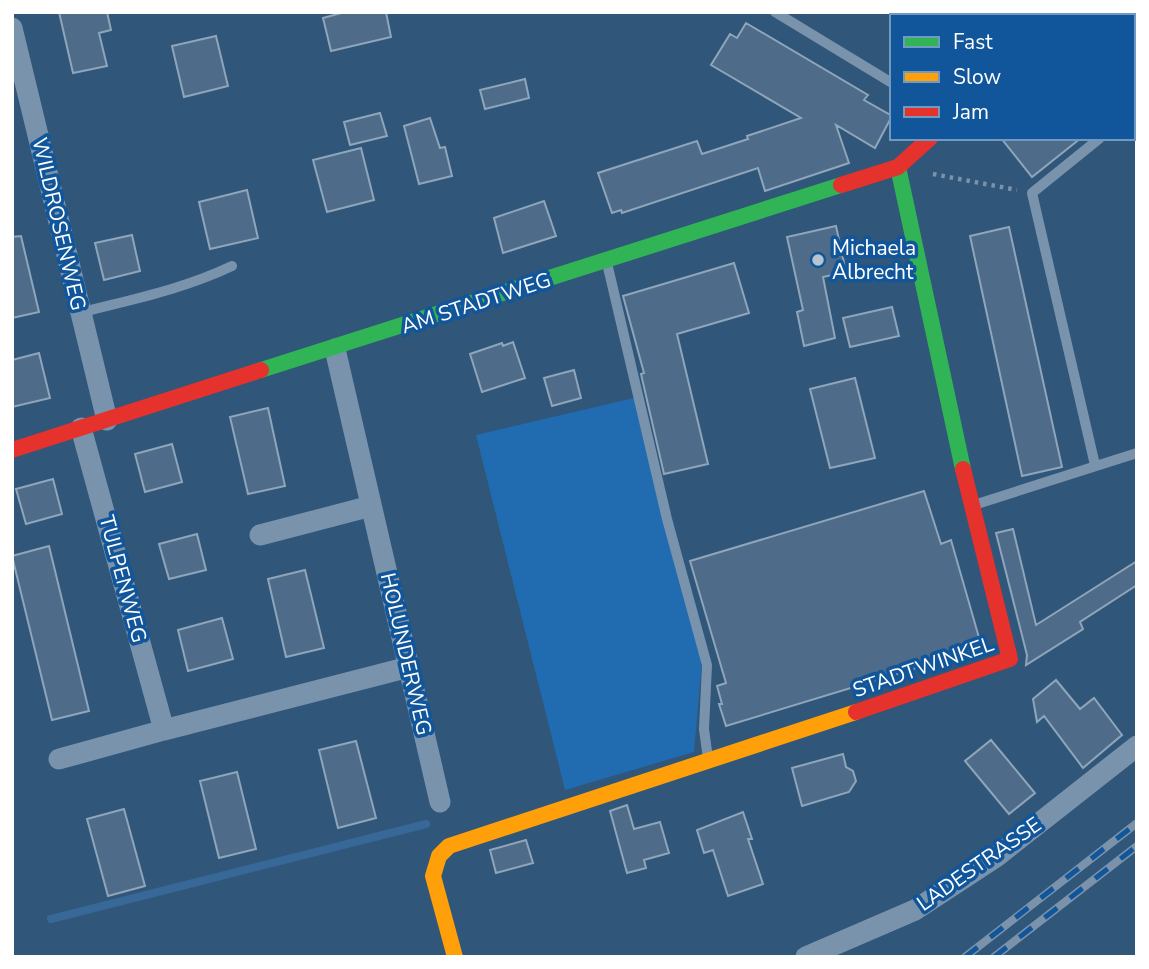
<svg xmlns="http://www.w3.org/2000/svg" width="1149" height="969" font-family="'Nunito Sans',sans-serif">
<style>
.green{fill:#216bb0}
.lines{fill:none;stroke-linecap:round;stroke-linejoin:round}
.stream{stroke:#376898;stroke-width:8}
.building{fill:#4e6c89;stroke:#8fa5ba;stroke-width:2}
.path{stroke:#7a93ad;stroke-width:4.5;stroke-dasharray:3.5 5;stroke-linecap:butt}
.lane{stroke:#7a93ad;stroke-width:10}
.street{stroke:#7a93ad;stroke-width:21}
.fast{stroke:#30b455;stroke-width:16}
.slow{stroke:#ff9f0a;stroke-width:16}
.jam{stroke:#e5322d;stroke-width:16}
.rail-casing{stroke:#7b92ab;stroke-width:8}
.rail{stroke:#11569a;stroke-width:5;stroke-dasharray:16;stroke-linecap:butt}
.poi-dot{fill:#b7c4d0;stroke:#11569a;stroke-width:2.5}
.labels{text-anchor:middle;stroke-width:7;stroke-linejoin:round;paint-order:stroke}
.street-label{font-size:21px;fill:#fff;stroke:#11569a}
.poi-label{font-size:21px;fill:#fff;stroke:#11569a;text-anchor:start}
</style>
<rect width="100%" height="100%" fill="#30567a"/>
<path class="green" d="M638 397 702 661 694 752 565 790 476 435Z"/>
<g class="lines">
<path class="stream" d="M51 919 426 824"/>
</g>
<path class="building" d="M59 12H107L111 30 99 33 107 66 73 73Z
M345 12H386L391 37 331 51 323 18Z
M746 23 868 95 864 100 892 116 875 148 836 125 849 163 765 191 758 168 622 213 621 210 612 213 598 173 697 141 702 154 748 139 747 136 801 118 711 65 730 34 737 38Z
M216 36 228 86 184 97 172 46Z
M525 79 529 98 485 109 480 90Z
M380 113 387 136 350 145 344 122Z
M430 118 440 148 445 147 452 176 419 184 404 126Z
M1001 138H1081L1032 177Z
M361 148 374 200 327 212 313 160Z
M247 190 258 238 210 249 199 202Z
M544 201 556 236 503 253 494 218Z
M836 226 846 272 823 277 835 338 804 346 797 312 803 310 787 237Z
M1009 227 1062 467 1022 476 970 236Z
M132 235 140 271 104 280 95 243Z
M21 236 39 312 12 318V237Z
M734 263 749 313 677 334 708 464 664 474 641 374 644 373 623 296Z
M892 307 899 336 850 347 843 318Z
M513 342 525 378 482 392 470 354 502 343 503 346Z
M39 353 50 398 12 407V360Z
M574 370 581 398 552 406 544 378Z
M855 378 875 458 830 468 810 389Z
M268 408 285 486 248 494 230 417Z
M172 444 182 482 145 492 135 454Z
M53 479 62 514 26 524 16 489Z
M924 491 941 544 951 540 982 648 726 726 719 704H722L717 686 726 683 690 561Z
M1013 529 1036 625 1137 561V585L1080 622 1083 629 1026 665 1027 655 996 533Z
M197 534 206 570 169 579 159 544Z
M49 546 89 711 52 720 12 556Z
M305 570 324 648 286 657 268 579Z
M222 618 233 659 188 671 178 630Z
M1056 680 1080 709 1094 698 1122 735 1083 768 1044 716 1037 722 1033 699Z
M991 740 1035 793 1009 814 965 761Z
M356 741 376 818 338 828 319 750Z
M843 754 846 767 853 771 856 781 849 792 802 806 792 768Z
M237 772 256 849 219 858 200 781Z
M627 805 634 829 660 822 669 853 644 860 646 868 627 873 610 811Z
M124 809 145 886 108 896 87 819Z
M743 812 752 839H748L763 884 728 896 713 850 704 853 697 830Z
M526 840 533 863 496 873 490 850Z"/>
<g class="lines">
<path class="path" d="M933 174 1017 190"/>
<path class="lane" d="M775 12 892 83
M1051 12 1056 16
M1133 111 1137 109
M607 263 667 519 707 665 704 729 708 759
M79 313C133 299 181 290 232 266
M1095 465 1032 193 1100 138
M974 505 1137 453"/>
<path class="street" d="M1085 16 1090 12
M12 28 107 420
M335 349 440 802
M81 428 164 730 409 667
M260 535 371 506
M59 759 164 730
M806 957 915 910 996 857 1137 746"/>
<path class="fast" d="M898 167 963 469
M261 370 841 185"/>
<path class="slow" d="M455 957 433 876 439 856 449 846 856 712"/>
<path class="jam" d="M841 185 898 167 930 138
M12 450 261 370
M856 712 1010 659 963 469"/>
<g class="rail-casing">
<path id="rail" d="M965 957 1137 823
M994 957 1137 846"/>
</g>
<use href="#rail" class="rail"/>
</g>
<circle class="poi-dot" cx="818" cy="260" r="7"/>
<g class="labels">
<g class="street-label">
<text transform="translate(59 224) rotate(77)" y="7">WILDROSENWEG</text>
<text transform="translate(476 303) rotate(-18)" y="7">AM STADTWEG</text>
<text transform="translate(123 579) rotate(75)" y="7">TULPENWEG</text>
<text transform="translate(406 654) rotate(77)" y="7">HOLUNDERWEG</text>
<text transform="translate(923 667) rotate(-19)" y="7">STADTWINKEL</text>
<text transform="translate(979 864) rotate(-35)" y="7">LADESTRASSE</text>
</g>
<g class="poi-label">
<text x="832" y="255">Michaela<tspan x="832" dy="24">Albrecht</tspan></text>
</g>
</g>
<rect width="1149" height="969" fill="none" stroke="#ffffff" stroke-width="28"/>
<rect x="890" y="14" width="245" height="126" fill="#11569a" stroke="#709ac2" stroke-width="2"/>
<rect x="904" y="37" width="35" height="10" fill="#30b455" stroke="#709ac2" stroke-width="2"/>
<text x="953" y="49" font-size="21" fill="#ffffff">Fast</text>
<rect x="904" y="72" width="35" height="10" fill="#ff9f0a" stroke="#709ac2" stroke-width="2"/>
<text x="953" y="84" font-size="21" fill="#ffffff">Slow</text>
<rect x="904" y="107" width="35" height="10" fill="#e5322d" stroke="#709ac2" stroke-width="2"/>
<text x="953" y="119" font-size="21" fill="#ffffff">Jam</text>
</svg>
